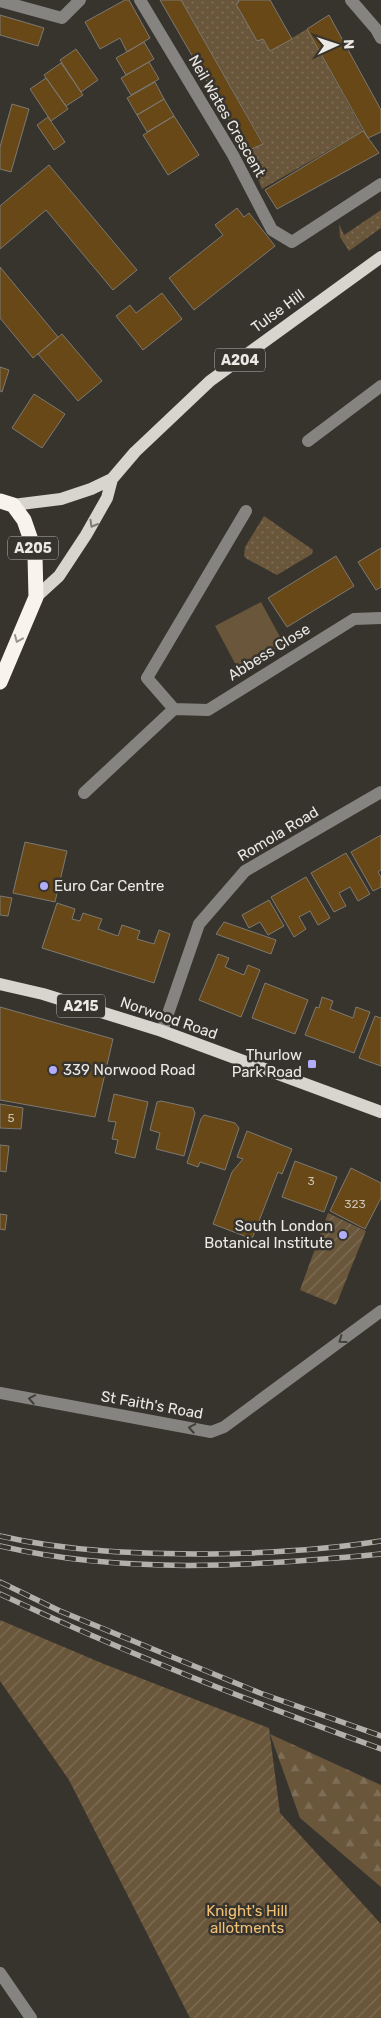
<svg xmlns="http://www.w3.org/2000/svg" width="381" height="2018" font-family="Rubik,sans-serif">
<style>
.grass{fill:url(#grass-dots)}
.forest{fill:url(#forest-firs)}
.garden{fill:url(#garden-furrows)}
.pitch{fill:#69563b}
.building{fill:#674816;stroke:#7d7973}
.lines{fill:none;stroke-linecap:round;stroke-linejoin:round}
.minor{stroke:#868481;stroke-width:12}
.major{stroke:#d8d4ce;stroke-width:12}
.highway{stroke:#f8f3ed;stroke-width:15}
.rail-casing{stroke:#b3b0ac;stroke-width:5.5}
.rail{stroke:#37342e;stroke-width:4;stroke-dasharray:11;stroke-linecap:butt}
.oneway{stroke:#7f7c76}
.oneway2{stroke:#98948e}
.oneway3{stroke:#43403a}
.poi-dot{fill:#b2adf9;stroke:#37342e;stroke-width:2}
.labels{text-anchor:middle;stroke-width:5;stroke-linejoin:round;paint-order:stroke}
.number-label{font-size:12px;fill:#cac0b1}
.shield{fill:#37342e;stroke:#b5b2ae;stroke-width:1}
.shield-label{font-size:14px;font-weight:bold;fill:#ebe8e5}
.street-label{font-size:15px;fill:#ebe8e5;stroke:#37342e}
.poi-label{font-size:15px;fill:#ebe8e5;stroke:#37342e;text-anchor:start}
.park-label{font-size:15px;fill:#f1c077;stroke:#37342e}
</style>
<defs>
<pattern id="grass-dots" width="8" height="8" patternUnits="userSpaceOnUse" patternTransform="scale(1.25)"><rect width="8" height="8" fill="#69563b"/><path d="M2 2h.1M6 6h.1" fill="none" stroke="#7f6e57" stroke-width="1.8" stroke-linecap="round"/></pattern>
<pattern id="forest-firs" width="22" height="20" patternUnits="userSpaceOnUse" patternTransform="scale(1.25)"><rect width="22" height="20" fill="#69563b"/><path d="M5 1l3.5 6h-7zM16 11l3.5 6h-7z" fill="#7f6e57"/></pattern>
<pattern id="garden-furrows" width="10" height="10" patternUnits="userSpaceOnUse" patternTransform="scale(1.25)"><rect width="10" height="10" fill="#69563b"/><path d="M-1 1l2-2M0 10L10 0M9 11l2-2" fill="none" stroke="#7f6e57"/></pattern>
</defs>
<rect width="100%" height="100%" fill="#37342e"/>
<path class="grass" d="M181 0H239L270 51 307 29 363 131 262 189 247 151 263 143Z
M381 210V228L349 251 340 237 339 224 344 235Z
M264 516 313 550 312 554 277 575 247 559 244 556 245 547Z"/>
<path class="forest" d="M270 1734 381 1785V1887L300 1818Z"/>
<path class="garden" d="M328 1213 366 1231 336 1305 300 1290Z
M0 1620 104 1664 269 1728 280 1813 381 1924V2018H190L69 1780 0 1681Z"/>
<path class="pitch" d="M261 602 284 644 238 669 215 626Z"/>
<path class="building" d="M125 0H129L150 38 127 52 120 38 100 49 85 22Z
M160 0H181L263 144 247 151Z
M238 0H270L292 39 270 51 263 39 257 41 236 4 239 2Z
M0 15 44 28 38 46 0 35Z
M329 15 381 110V132L368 138 307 29Z
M144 42 154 59 126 75 116 58Z
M76 49 98 80 81 92 60 60Z
M149 62 159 79 131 95 121 78Z
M61 63 83 95 66 106 44 75Z
M46 78 68 109 51 121 30 89Z
M155 82 164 99 137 115 127 98Z
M164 99 174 116 147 132 137 115Z
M12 104 29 109 11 172 0 169V147Z
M174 116 199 155 168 175 143 135Z
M48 117 65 142 54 150 37 125Z
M363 131 379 153 277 209 265 190Z
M49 165 137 270 113 290 46 210 0 249V206Z
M237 208 244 217 249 213 275 246 194 310 169 278 223 235 215 225Z
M0 267 58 337 33 358 0 318Z
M162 293 182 319 143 350 116 316 130 305 136 313Z
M62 334 102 381 78 401 38 354Z
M0 367 9 370 2 392 0 391Z
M34 394 65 414 42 448 12 428Z
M381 548V587L376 590 358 562Z
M336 556 354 586 287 627 268 598Z
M381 835V870L378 872 381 877V887L373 891 351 852Z
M25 842 67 851 55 902 13 893Z
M346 853 370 894 358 901 350 887 339 893 346 906 334 912 311 873Z
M306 877 330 918 318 925 310 911 299 917 306 929 294 937 271 897Z
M0 896 12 898 8 916 0 915Z
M269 900 284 926 268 935 260 922 249 928 242 915Z
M57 903 75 909 72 919 80 921 83 913 102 919 98 929 118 936 122 925 140 931 137 939 154 944 159 930 170 934 154 983 42 948Z
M224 922 276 940 271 954 216 934Z
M218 954 229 958 225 967 244 975 248 965 260 970 241 1017 199 1000Z
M265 983 308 1000 295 1034 252 1018Z
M322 997 333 1001 330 1009 353 1018 356 1007 370 1012 354 1053 305 1035 316 1007 319 1008Z
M0 1007 113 1039 95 1117 0 1100Z
M375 1016 381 1018V1066L359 1058Z
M114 1094 148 1102 135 1158 115 1153 118 1140 112 1139 116 1122 108 1121Z
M161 1101 193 1108 195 1113 184 1156 156 1149 160 1133 150 1130 157 1102Z
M0 1104 23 1108 21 1129 0 1128Z
M204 1115 235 1123 239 1128 225 1170 200 1162 198 1167 187 1163 201 1119Z
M247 1131 292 1149 282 1174 278 1172 252 1239 213 1224 232 1172 243 1159 237 1157Z
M0 1145 9 1146 6 1172 0 1171Z
M295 1161 337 1177 324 1212 282 1197Z
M351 1168 381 1183V1198L365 1229 330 1211Z
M0 1214 7 1215 5 1230 0 1229Z"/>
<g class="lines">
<path class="minor" d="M140 0 233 155 272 230 292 242 381 184
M351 0 376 29 381 38
M0 1 62 18 80 0
M308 441 381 386
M174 709 147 678 246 511
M174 709 208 710 354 619 381 618
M84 793 174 709
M162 1031 199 924 245 871 381 792
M0 1393 211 1432 224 1427 381 1311
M0 1973 31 2018"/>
<path class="major" d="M13 505 61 499 91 489 112 479 135 452 210 381 381 257
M36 597 59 576 86 535 107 498 112 479
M0 984 43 994 162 1031 381 1112"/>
<path class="highway" d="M0 501 13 505 24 520 32 543 35 556 36 597 0 682"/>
<g class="rail-casing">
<path id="rail" d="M0 1536C69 1552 141 1554 211 1554 268 1553 325 1550 381 1541
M0 1546C124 1575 255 1566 381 1554
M0 1582 60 1611 260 1693 381 1736
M0 1594C125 1653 252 1702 381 1749"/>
</g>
<use href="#rail" class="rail"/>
</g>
<defs><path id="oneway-chevron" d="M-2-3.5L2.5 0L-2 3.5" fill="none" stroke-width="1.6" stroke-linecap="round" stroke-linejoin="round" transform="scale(1.25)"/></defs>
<use class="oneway" href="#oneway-chevron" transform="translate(93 524) rotate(120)"/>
<use class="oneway2" href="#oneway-chevron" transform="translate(18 639) rotate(113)"/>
<g class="oneway3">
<use href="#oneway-chevron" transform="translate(342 1340) rotate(144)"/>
<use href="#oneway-chevron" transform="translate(32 1399) rotate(-169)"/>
<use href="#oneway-chevron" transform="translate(192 1428) rotate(-170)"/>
</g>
<g class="poi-dot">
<circle cx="44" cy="886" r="5"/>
<rect x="307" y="1059" width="10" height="10" rx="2.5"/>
<circle cx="53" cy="1070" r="5"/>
<circle cx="343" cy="1235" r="5"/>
</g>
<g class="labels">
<g class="number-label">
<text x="11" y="1122">5</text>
<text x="311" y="1185">3</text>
<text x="355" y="1208">323</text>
</g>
<g class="shield">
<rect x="215" y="348.5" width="50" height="23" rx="4"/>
<rect x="8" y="536.5" width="50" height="23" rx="4"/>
<rect x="57" y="994.5" width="48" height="23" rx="4"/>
</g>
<g class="shield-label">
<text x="240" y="365">A204</text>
<text x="33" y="553">A205</text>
<text x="81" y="1011">A215</text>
</g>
<g class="street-label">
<text transform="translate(227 116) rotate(60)" y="5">Neil Wates Crescent</text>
<text transform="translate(278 311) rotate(-36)" y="5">Tulse Hill</text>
<text transform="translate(269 652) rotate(-32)" y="5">Abbess Close</text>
<text transform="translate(278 834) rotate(-31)" y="5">Romola Road</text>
<text transform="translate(169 1018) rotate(19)" y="5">Norwood Road</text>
<text transform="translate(152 1405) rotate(10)" y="5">St Faith's Road</text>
</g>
<g class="poi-label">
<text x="54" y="891">Euro Car Centre</text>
<text x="302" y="1060" text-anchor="end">Thurlow<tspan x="302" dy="17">Park Road</tspan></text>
<text x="63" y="1075">339 Norwood Road</text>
<text x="333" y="1231" text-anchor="end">South London<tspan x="333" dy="17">Botanical Institute</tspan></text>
</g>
<g class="park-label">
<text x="247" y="1916">Knight's Hill<tspan x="247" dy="17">allotments</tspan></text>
</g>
</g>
<g transform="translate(336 45) rotate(87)" stroke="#37342e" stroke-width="4" paint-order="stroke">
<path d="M0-4L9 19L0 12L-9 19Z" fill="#ebe8e5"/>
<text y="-8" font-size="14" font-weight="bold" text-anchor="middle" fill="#ebe8e5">N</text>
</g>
</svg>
